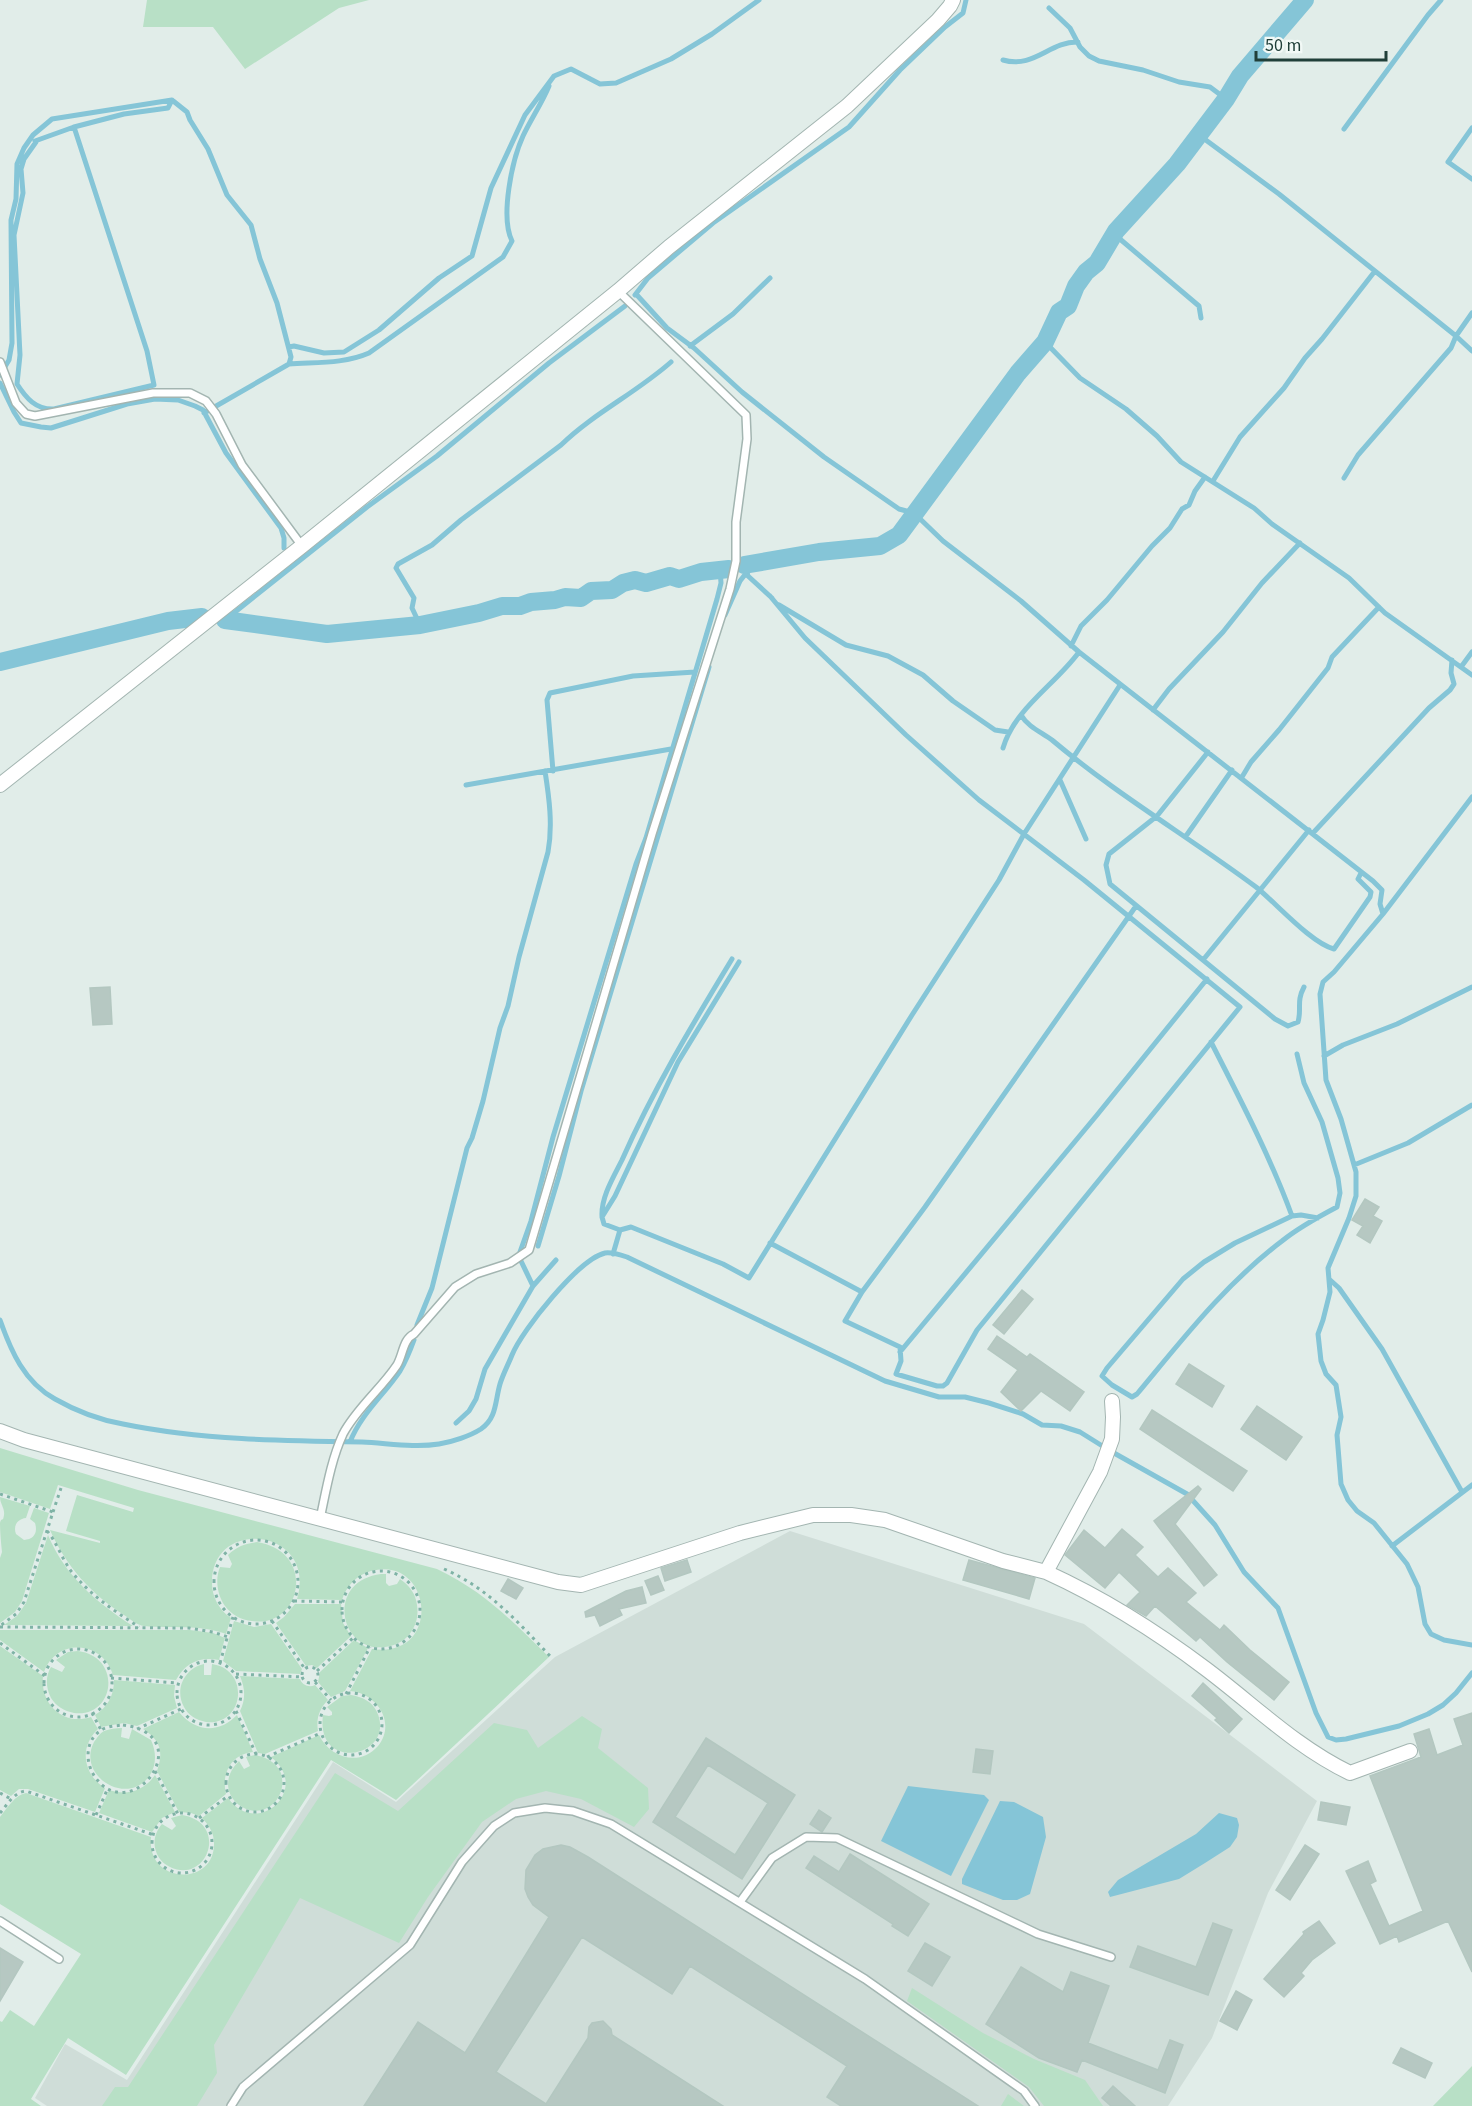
<svg xmlns="http://www.w3.org/2000/svg" width="1472" height="2106" font-family="'Source Sans 3',sans-serif">
<style>
.built{fill:#cfddd8}
.green{fill:#b8e0c6}
.water{fill:#85c5d7}
.lines{fill:none;stroke-linecap:round;stroke-linejoin:round}
.stream{stroke:#85c5d7;stroke-width:5}
.canal{stroke:#85c5d7;stroke-width:18}
.building{fill:#b6c8c2;stroke:#b3c7c0;stroke-width:1.5;fill-rule:evenodd}
.lane-casing{stroke:#a3b5b1;stroke-width:10}
.street-casing{stroke:#a3b5b1;stroke-width:16}
.path{stroke:#7fb3a6;stroke-width:3;stroke-dasharray:3 4.5;stroke-linecap:butt}
.lane{stroke:#fff;stroke-width:7}
.street{stroke:#fff;stroke-width:14}
</style>
<rect width="100%" height="100%" fill="#e1ede9"/>
<path class="built" d="M790 1531 1084 1624 1317 1801 1268 1893 1212 2038 1168 2106H47L35 2098 65 2044 127 2080 333 1762 396 1802 555 1657Z"/>
<path class="green" d="M147 0H369L339 8 245 69 213 27H143Z
M0 1448 138 1490 437 1569C485 1592 512 1621 549 1657L396 1800 331 1760 126 2075 68 2038 31 2099 41 2106H0V2021L2 2022 10 2010 34 2026 81 1954 0 1904V1817C7 1808 15 1795 26 1793L151 1837C146 1885 215 1887 214 1843 214 1833 209 1825 202 1818L228 1798C257 1839 312 1789 271 1757L319 1735C330 1758 360 1767 378 1746 397 1722 376 1693 350 1691L372 1649C443 1660 433 1554 371 1571 357 1575 346 1586 342 1600L297 1599C318 1528 211 1516 212 1583 212 1597 219 1610 231 1618L226 1634C199 1624 172 1629 144 1626 137 1625 130 1619 124 1615 91 1594 66 1566 50 1530L100 1543V1541L66 1531 77 1495 133 1512 134 1508 58 1485 50 1509 0 1492Z
M0 1497 30 1506 26 1518C17 1519 13 1526 16 1534L24 1540C34 1539 38 1533 35 1523L30 1519 34 1508 49 1513 22 1601 15 1612 0 1623V1558L2 1552C1 1543 0 1532 0 1523 2 1516 3 1523 4 1515 5 1508 0 1504 0 1497Z
M48 1535C65 1576 97 1603 133 1626L4 1625 17 1616 26 1603Z
M257 1542C318 1552 301 1629 252 1621 241 1620 232 1615 225 1606 217 1595 215 1579 220 1567L230 1568 232 1564 228 1555C237 1546 245 1544 257 1542Z
M381 1574H386V1583L389 1586 397 1584 400 1579C409 1585 416 1594 417 1605 419 1618 415 1629 406 1638 400 1643 393 1646 385 1647 339 1653 325 1581 381 1574Z
M295 1604H341L343 1623 351 1636 317 1668 312 1665 306 1666 276 1623 284 1617Z
M234 1621 254 1627 271 1624 302 1669 300 1674 236 1671 223 1661Z
M0 1630H190L213 1633 225 1638 219 1660C200 1656 185 1663 176 1680L113 1675C103 1641 57 1637 44 1672L0 1640Z
M354 1640 368 1648 345 1691 331 1697 318 1682 320 1672Z
M0 1646 43 1676C40 1704 63 1726 91 1717L98 1729C78 1748 84 1775 105 1788L95 1812 28 1789H19L11 1796 0 1790Z
M78 1651C123 1657 115 1718 74 1713 64 1711 56 1706 51 1698 46 1688 45 1677 51 1667L62 1672 65 1667 56 1660 68 1652Z
M204 1664V1675H211L212 1664C251 1670 244 1726 206 1722 196 1720 188 1715 184 1707 174 1689 185 1668 204 1664Z
M240 1676 300 1679C302 1685 309 1688 315 1685L328 1700C319 1709 316 1719 318 1731L265 1754 258 1753 240 1711C246 1699 245 1688 240 1676Z
M114 1680 175 1685 174 1696 177 1708 137 1726 124 1723 101 1727 95 1715C108 1707 114 1695 114 1680Z
M351 1695C362 1697 372 1701 377 1712 397 1757 315 1774 323 1715L329 1716 332 1715V1712L327 1707 342 1696Z
M179 1712C195 1732 219 1734 237 1715L253 1752C231 1754 221 1774 226 1794L199 1816 191 1813 179 1812 157 1771C164 1751 160 1740 143 1729Z
M582 1716 602 1729 598 1748 648 1788 649 1809 634 1827 581 1799 546 1791 516 1799 482 1822 428 1897 399 1943 300 1898 214 2045 217 2073 197 2106H102L115 2087H128L335 1773 398 1811 494 1723 527 1730 538 1748Z
M122 1728 121 1737 129 1739 132 1729 151 1740C156 1751 157 1764 150 1775 128 1808 76 1776 94 1742 97 1738 100 1733 104 1731 109 1729 116 1728 122 1728Z
M255 1755C266 1757 276 1762 281 1773 283 1781 283 1789 279 1796 259 1832 205 1795 239 1761L244 1769 250 1766 246 1757Z
M155 1775 175 1812 162 1818 152 1832 99 1813 109 1790C127 1796 144 1791 155 1775Z
M182 1815C230 1823 207 1885 170 1867 164 1864 160 1860 157 1854 152 1843 155 1832 162 1824L172 1830 176 1826 171 1818Z
M912 1988 983 2033 1034 2059 1085 2080 1103 2106H1044L1029 2087 907 2001Z
M1472 2066V2106H1433Z
M1008 2094 1024 2106H1001Z"/>
<path class="water" d="M908 1786 984 1795 989 1800 951 1876 881 1841Z
M1000 1801 1014 1802 1043 1817 1046 1837 1030 1894 1017 1900H1003L962 1884V1879Z
M1219 1813 1237 1818 1239 1825 1237 1837 1230 1847 1205 1863 1179 1879 1110 1897 1108 1892 1118 1880 1196 1834Z"/>
<g class="lines">
<path class="stream" d="M1049 8 1070 28 1080 47 1089 56 1099 61 1143 70 1179 82 1210 87 1226 99
M1003 60C1034 69 1050 41 1078 42
M1472 128 1448 162 1472 179
M1344 129 1428 15 1441 0
M1199 135 1279 194 1456 336 1472 351
M35 141 74 127 124 114 168 108 172 100
M36 142 24 159 21 169 23 193 14 235 20 355 17 384C26 398 36 410 54 409L154 385 147 351 74 127
M1114 234 1199 306 1201 318
M636 294 667 328 694 348 742 392 824 457 899 509 914 513 943 541 1021 601 1079 652 1373 881 1382 890 1380 904 1383 914
M635 295 648 278 713 223 849 127 900 70 945 27 963 13 966 0
M1045 342 1080 378 1126 409 1157 436 1181 462 1254 508 1272 524 1349 578 1385 613 1472 675
M690 346 733 314 770 278
M289 347 294 346 324 353 344 352 379 330 439 278 472 256 491 188 525 115 554 76 571 69 600 84 616 83 671 59 712 34 759 0
M289 364C316 362 344 364 369 353L503 257 512 241C500 217 512 160 523 136 531 119 542 103 549 86
M0 375 9 360 12 343 11 220 16 199 17 164 24 148 33 135 52 119 172 100 187 112 190 120 208 149 227 195 251 225 260 259 277 303 291 357 289 364 204 413
M0 383 14 412 21 423 41 427 51 428 127 404 155 399 178 400 195 406 203 410 226 453 281 528 284 538V548
M1344 478 1358 455 1451 348 1456 336 1472 313
M1213 481 1240 437 1284 388 1305 358 1322 339 1375 271
M745 565 748 576 772 598
M779 605 846 645 888 656 923 675 953 701 995 730 1008 732
M725 615 740 581 747 572
M225 620 367 507 437 456 549 363 625 306
M420 625 412 608 414 598 396 568 398 564 432 545 461 520 561 445C594 413 636 393 671 362
M1071 646 1081 626 1107 600 1152 546 1170 528 1182 509 1189 505 1195 491 1205 477
M1461 667 1472 652
M1153 710 1169 689 1223 632 1262 583 1300 543
M1021 715C1028 727 1041 732 1052 740 1116 794 1189 837 1256 887 1276 903 1311 943 1334 949L1370 897 1371 892 1358 879 1361 873
M1003 748C1015 708 1055 685 1079 652
M1208 752 1157 816 1109 854 1106 865 1110 884 1275 1019 1288 1026 1298 1022C1302 1008 1296 1002 1304 987
M553 771 547 700 550 693 633 676 695 672
M1242 777 1251 762 1279 730 1328 668 1332 657 1379 607
M1060 780 1086 839
M466 785 671 749
M1472 797 1383 914 1334 972 1323 982 1320 994 1326 1080 1341 1119 1356 1172V1196L1349 1218 1328 1268 1330 1292 1323 1320 1318 1334 1321 1361 1326 1374 1336 1385 1341 1417 1337 1435 1341 1484 1348 1500 1357 1511 1374 1523 1407 1564 1418 1587 1425 1624 1431 1634 1444 1640 1472 1645
M1313 833 1429 708 1450 690 1454 684 1451 673 1452 660
M1186 836 1232 770
M1203 960 1309 830
M1211 1042C1240 1099 1270 1156 1292 1216
M1297 1054 1304 1083 1322 1122 1338 1178 1340 1193 1337 1207C1318 1217 1298 1228 1282 1241 1225 1284 1182 1340 1137 1394L1132 1397 1112 1385 1102 1376 1107 1368 1183 1279 1204 1262 1235 1243 1292 1216 1301 1215 1318 1218
M1324 1056 1343 1045 1397 1024 1472 987
M1354 1165 1408 1143 1472 1105
M602 1216C601 1197 614 1176 622 1160 653 1090 692 1025 732 959
M620 1230 604 1224 602 1217 615 1196 678 1062 739 962
M770 1243 862 1292 845 1321 900 1347 901 1361 896 1374 937 1386H943L947 1383 977 1330 1240 1007 1084 880 979 800 906 735 805 638 770 596
M538 1246 559 1176 581 1091 709 667
M520 1252 531 1221 553 1137 636 864 646 838 717 599 721 583 720 569
M613 1254 620 1230 631 1227 723 1264 749 1278 912 1015 999 880 1024 834 1120 685
M521 1261 533 1286
M1329 1279 1339 1288 1382 1349 1462 1492
M862 1292 925 1207 1136 906
M0 1320C11 1351 24 1382 55 1399 76 1411 100 1420 123 1424 201 1440 282 1441 362 1442 387 1443 414 1448 439 1444 452 1442 470 1436 481 1429 497 1418 495 1401 500 1384 503 1374 508 1365 512 1355 522 1330 579 1259 605 1253 611 1252 621 1255 627 1257L885 1381 939 1397H965L989 1403 1023 1414 1042 1425 1061 1426 1080 1432 1104 1447
M417 1325 432 1288 467 1148 472 1138 483 1101 500 1028 508 1006 519 957 548 852C553 825 549 797 545 771
M900 1352 1097 1115 1207 979
M456 1423 469 1411 476 1399 485 1369 533 1286 556 1260
M350 1442C361 1414 383 1396 400 1371 406 1361 410 1351 414 1340
M1114 1453 1187 1494 1215 1525 1244 1572 1278 1608 1316 1713 1328 1737 1336 1740 1346 1739 1399 1726 1428 1714 1443 1705 1456 1693 1472 1673
M1392 1546 1472 1485"/>
<path class="canal" d="M744 565 819 552 880 546 899 535 1018 373 1045 342 1059 312 1068 306 1076 286 1086 272 1097 263 1116 231 1177 164 1226 99 1240 76 1305 0
M225 620 327 634 420 625 479 613 502 606H520L531 602 555 600 565 597 581 598 591 591 612 590 623 583 635 580 646 583 670 576 679 579 701 572 729 569
M0 662 168 621 202 617"/>
</g>
<path class="building" d="M110 987 112 1024 93 1025 90 988Z
M1365 1199 1379 1207 1373 1216 1382 1221 1370 1243 1357 1235 1363 1226 1352 1220Z
M1022 1290 1033 1299 1004 1334 993 1325Z
M997 1336 1027 1357 1030 1354 1084 1392 1070 1411 1041 1391 1021 1411 1001 1392 1018 1370 988 1349Z
M1189 1364 1224 1386 1212 1407 1176 1384Z
M1257 1406 1302 1437 1286 1460 1241 1429Z
M1152 1410 1247 1471 1233 1491 1140 1429Z
M1198 1486 1201 1489 1175 1524 1217 1575 1204 1586 1154 1521Z
M1122 1529 1143 1547 1135 1555 1158 1577 1168 1568 1196 1593 1186 1602 1220 1630 1224 1625 1250 1650 1289 1682 1274 1700 1227 1662 1200 1637 1196 1641 1155 1606 1146 1616 1127 1605 1140 1592 1119 1572 1105 1588 1065 1555 1084 1530 1105 1548Z
M687 1560 691 1572 665 1581 661 1568Z
M969 1560 1035 1578 1029 1599 963 1580Z
M658 1576 664 1590 651 1595 645 1581Z
M508 1579 523 1588 516 1599 501 1591Z
M642 1587 646 1603 619 1609 622 1615 600 1626 595 1615 586 1617 585 1612 626 1591Z
M1203 1683 1242 1719 1229 1733 1215 1720 1217 1718 1192 1696Z
M1472 1713V1972L1448 1921 1399 1942 1397 1936 1380 1944 1346 1871 1368 1861 1376 1881 1370 1884 1389 1926 1423 1911 1370 1776 1421 1757 1414 1734 1429 1729 1437 1755 1463 1745 1454 1719Z
M706 1738 795 1795 742 1879 653 1822ZM708 1765 768 1803 735 1855 675 1817Z
M976 1749 993 1751 990 1774 973 1772Z
M1321 1802 1350 1807 1346 1825 1318 1820Z
M819 1810 831 1818 822 1832 810 1824Z
M561 1845 570 1847 588 1857 978 2106H841L827 2097 847 2066 690 1966 672 1994 582 1937 496 2072 546 2104 588 2038 589 2027 592 2023 603 2021 611 2029 612 2035 723 2106H364L418 2022 465 2053 549 1917 533 1905 528 1897 525 1889 526 1870 535 1855 543 1849Z
M1305 1845 1319 1854 1290 1900 1276 1890Z
M850 1854 929 1904 908 1936 892 1926 893 1924 806 1868 814 1856 839 1872Z
M1319 1921 1335 1943 1312 1960 1301 1973 1304 1976 1284 1997 1264 1979 1304 1934 1303 1932Z
M1213 1923 1232 1930 1208 1995 1130 1967 1138 1946 1196 1967Z
M925 1943 950 1957 932 1986 908 1971Z
M0 1948 23 1962 0 2001Z
M1021 1967 1063 1992 1071 1972 1109 1986 1088 2043 1158 2070 1170 2040 1183 2045 1165 2093 1082 2060 1077 2072 1039 2058 986 2024Z
M1236 1991 1252 2000 1237 2030 1220 2021Z
M1401 2048 1432 2063 1425 2078 1393 2063Z
M1113 2086 1135 2106H1111L1102 2098Z"/>
<g class="lines">
<g class="lane-casing">
<path id="lane" d="M0 362 16 403 26 414 35 416 153 393H190L206 401 216 414 242 465 302 546
M320 1519C326 1491 331 1460 343 1434 356 1409 381 1389 397 1365 403 1355 403 1339 414 1334L455 1287 476 1274 510 1263 529 1250 652 834 730 589 736 561V522L747 439 746 415 618 291
M740 1902 772 1858 806 1837 837 1838 1038 1934 1111 1957
M0 1921 59 1959
M231 2106 243 2087 410 1945 462 1862 494 1826 514 1813 545 1808 573 1811 611 1824 865 1979 1024 2091 1035 2106"/>
</g>
<g class="street-casing">
<path id="street" d="M0 785 302 546 618 291 669 247 847 106 938 20 950 6 953 0
M0 1431 24 1440 558 1582 581 1585 740 1533 813 1515H851L885 1520 1003 1561 1046 1572 1100 1472 1112 1439 1113 1417 1112 1401
M1046 1572C1103 1598 1157 1632 1206 1669 1254 1705 1296 1747 1350 1773L1410 1751"/>
</g>
<path class="path" d="M0 1494 53 1512 24 1602 16 1614 0 1626
M53 1512 61 1488
M47 1531C55 1539 62 1559 71 1571 90 1595 113 1610 139 1627
M214 1582a42 42 0 1 1 84 0a42 42 0 1 1-84 0Z
M444 1569C488 1588 518 1622 550 1656
M342 1610a39 39 0 1 1 78 0a39 39 0 1 1-78 0Z
M294 1601 343 1602
M272 1621 305 1669
M0 1627 189 1628 213 1632 228 1637
M0 1643 45 1676
M44 1683a34 34 0 1 1 68 0a34 34 0 1 1-68 0Z
M177 1693a32 32 0 1 1 64 0a32 32 0 1 1-64 0Z
M220 1663 233 1617
M302 1675a8 8 0 1 1 16 0a8 8 0 1 1-16 0Z
M317 1671 354 1637
M236 1674 303 1677
M111 1678 178 1683
M315 1682 331 1700
M320 1724a31 31 0 1 1 62 0a31 31 0 1 1-62 0Z
M346 1694 370 1647
M236 1711 256 1754
M92 1713 101 1730
M123 1725C201 1735 132 1829 95 1777 85 1763 85 1741 100 1731 106 1726 115 1726 123 1725Z
M137 1729 181 1709
M226 1783a29 29 0 1 1 58 0a29 29 0 1 1-58 0Z
M267 1757 321 1733
M155 1771 178 1814
M0 1793 11 1799
M0 1813C8 1804 14 1792 26 1791L154 1835
M152 1843a30 30 0 1 1 60 0a30 30 0 1 1-60 0Z
M96 1815 108 1788
M199 1818 228 1796"/>
<use href="#lane" class="lane"/>
<use href="#street" class="street"/>
</g>
<path d="M1256 51v9h130v-9" fill="none" stroke="#203f39" stroke-width="3"/>
<text x="1265" y="51" font-size="18" fill="#203f39" stroke="#f2f9f6" stroke-width="4.5" paint-order="stroke">50 m</text>
</svg>
